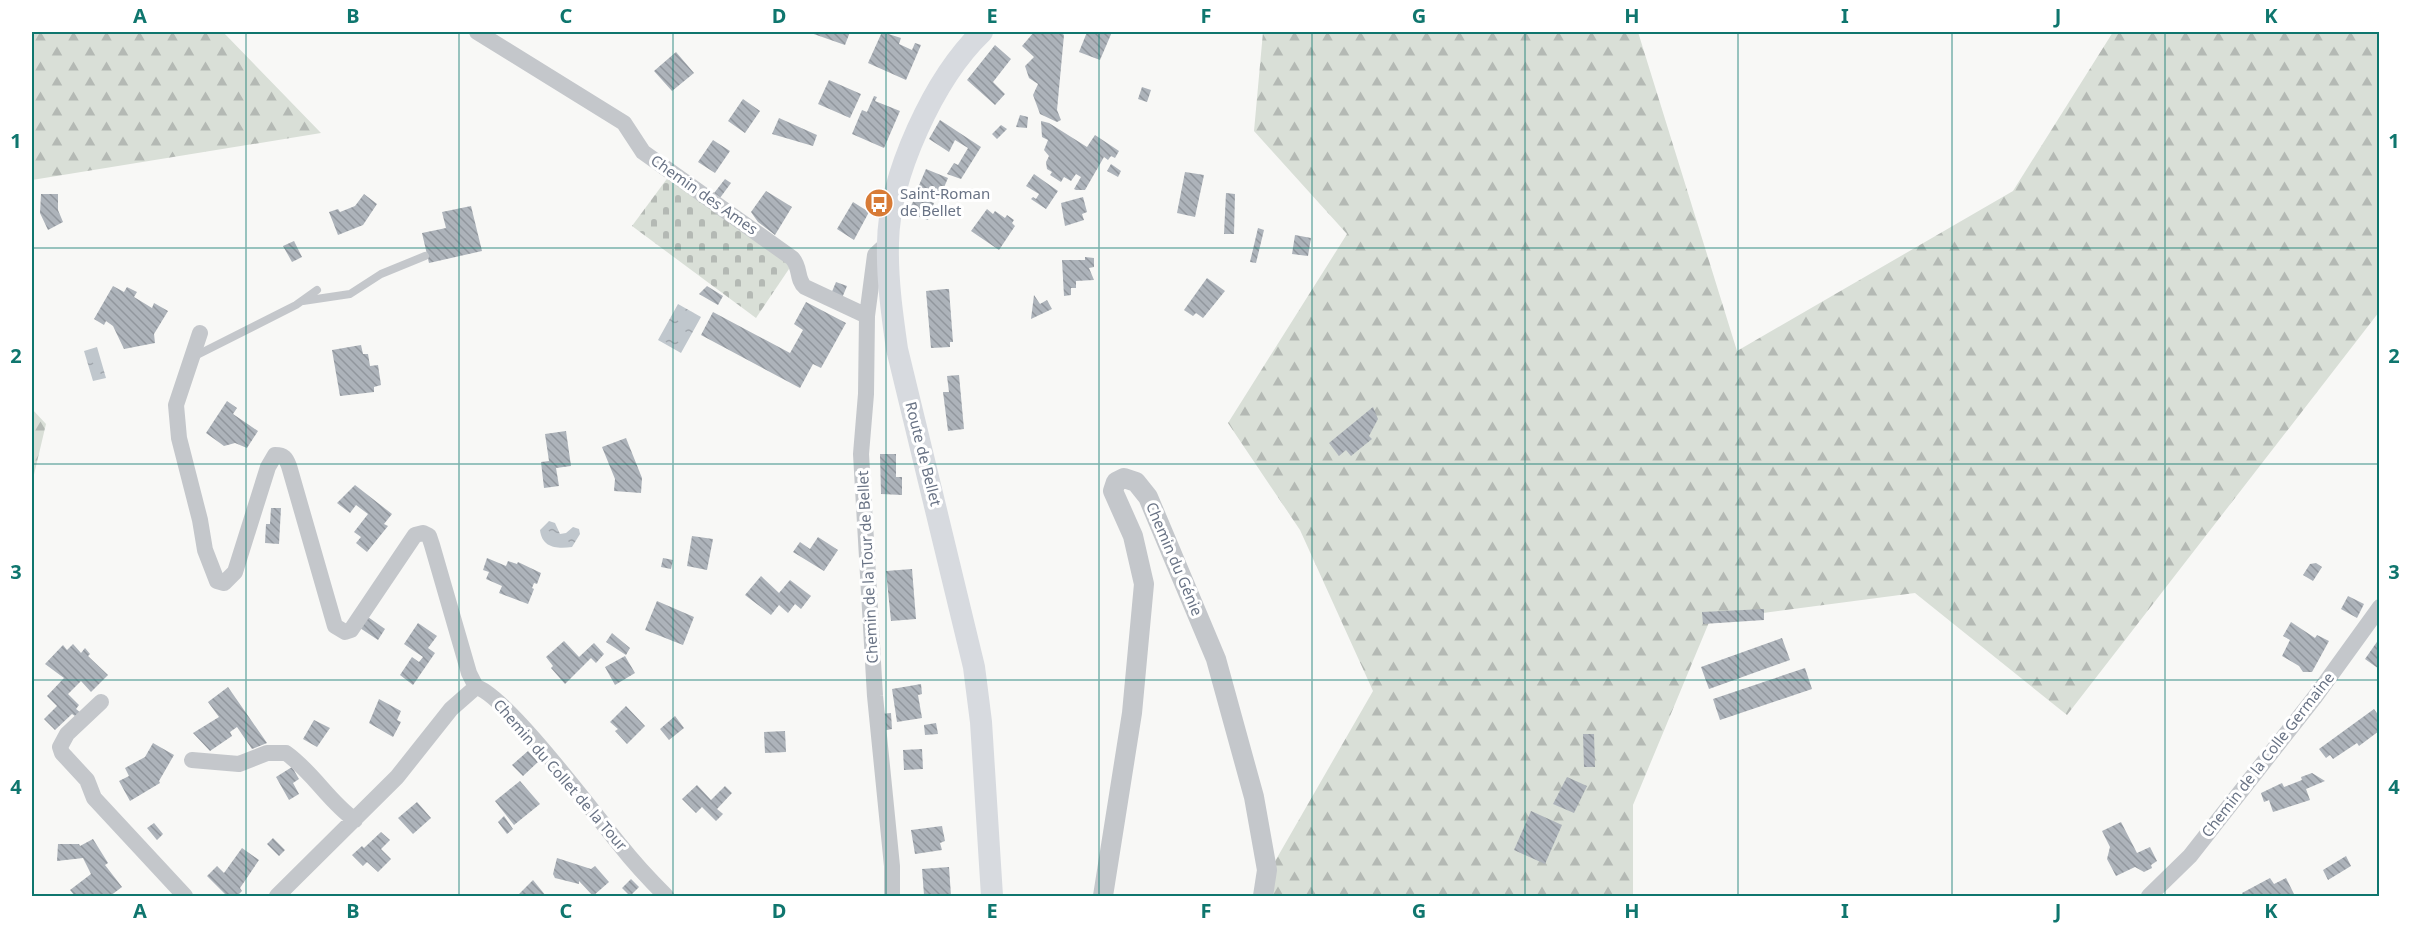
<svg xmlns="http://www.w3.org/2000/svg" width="2411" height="928" font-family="'Noto Sans',sans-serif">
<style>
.forest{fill:url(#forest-firs)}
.cemetery{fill:url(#cemetery-stones)}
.water{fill:url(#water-ripples)}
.building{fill:url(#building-back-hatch)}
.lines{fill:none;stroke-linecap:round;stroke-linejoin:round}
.service{stroke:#c4c7cb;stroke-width:8}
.minor{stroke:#c4c7cb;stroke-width:16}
.tertiary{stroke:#c4c7cb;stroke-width:20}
.secondary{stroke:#d7dadf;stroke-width:22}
.grid{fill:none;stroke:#0f766e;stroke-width:1.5;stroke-opacity:0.55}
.labels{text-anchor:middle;stroke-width:6;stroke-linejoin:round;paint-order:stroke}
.poi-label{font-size:15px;fill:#697385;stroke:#fff;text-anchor:start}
.street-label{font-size:15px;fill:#697385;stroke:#fff}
.neatline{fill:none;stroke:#0f766e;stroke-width:2}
.grid-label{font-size:20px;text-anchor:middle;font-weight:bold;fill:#0f766e}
</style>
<defs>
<pattern id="forest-firs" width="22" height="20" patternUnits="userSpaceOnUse" patternTransform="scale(1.5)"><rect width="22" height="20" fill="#d9dfd7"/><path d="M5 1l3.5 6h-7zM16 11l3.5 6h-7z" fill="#b4b9b4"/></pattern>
<pattern id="cemetery-stones" width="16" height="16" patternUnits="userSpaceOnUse" patternTransform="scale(1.5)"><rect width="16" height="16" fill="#d9dfd7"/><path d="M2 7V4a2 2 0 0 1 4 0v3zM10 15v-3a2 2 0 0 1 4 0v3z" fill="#b4b9b4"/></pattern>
<pattern id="water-ripples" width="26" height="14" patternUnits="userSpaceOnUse" patternTransform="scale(1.5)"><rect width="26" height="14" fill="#c0c7cd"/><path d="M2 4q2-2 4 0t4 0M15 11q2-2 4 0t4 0" fill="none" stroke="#a0a6ac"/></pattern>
<pattern id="building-back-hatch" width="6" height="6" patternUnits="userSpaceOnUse" patternTransform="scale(1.5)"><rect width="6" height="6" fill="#adb3ba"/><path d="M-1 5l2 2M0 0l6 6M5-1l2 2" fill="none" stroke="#91969d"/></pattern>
</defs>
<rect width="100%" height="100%" fill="#f8f8f6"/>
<path class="forest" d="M32 32H223L321 133 32 180Z
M1263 32H1638L1737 351 2013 191 2113 32H2379V312L2067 715 1915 593 1710 620 1633 805V896H1255L1373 691 1300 530 1228 423 1347 234 1254 131Z
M32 409 46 424 32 483Z"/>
<path class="cemetery" d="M669 176 793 263 756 318 632 226Z"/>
<path class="water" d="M678 304 701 317 681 353 658 340Z
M97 347 106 378 93 381 84 351Z
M549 521 555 523 560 534 566 533 573 527 579 529 580 534 572 547C557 549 542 548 540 530Z"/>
<path class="building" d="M808 32H850L845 45Z
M882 32 901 38 899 44 912 50 915 43 921 45 906 80 868 63Z
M1034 32H1060L1064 35 1057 110 1061 120 1057 122 1040 114 1033 95 1038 84 1029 78 1025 66 1034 57 1022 46Z
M1087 32H1112L1100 60 1079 52Z
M995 45 1011 59 993 82 1005 94 995 105 967 80Z
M676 52 694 73 672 91 654 71Z
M829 80 861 94 850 118 818 104Z
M1142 87 1151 90 1147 102 1138 99Z
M874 96 877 97 875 101 900 111 884 148 852 134 862 110 867 112Z
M743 99 760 111 745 133 728 121Z
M1020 115 1028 117 1027 128 1016 127Z
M779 118 817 135 813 146 772 134Z
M940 120 981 147 961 179 947 174 954 163 958 165 968 148 955 140 949 152 929 139Z
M1041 121 1049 123 1087 147 1095 135 1119 151 1115 158 1111 156 1108 160 1104 157 1085 190H1076L1074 189 1081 177 1076 174 1071 181 1064 177 1061 182 1050 175 1052 172 1047 169 1046 162 1049 156 1044 150 1048 140 1042 137Z
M1001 125 1007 129 997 139 992 134Z
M713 140 730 151 715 173 698 162Z
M1111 164 1121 171 1118 177 1107 171Z
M926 169 948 178 939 199 917 190Z
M1185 172 1204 175 1195 217 1177 213Z
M1034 174 1058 191 1046 209 1031 199 1033 197 1036 199 1039 194 1026 186Z
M725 179 731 183 717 202 711 197Z
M766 191 792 207 775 235 758 222 751 212Z
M1226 193 1235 194 1234 234H1224Z
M41 194H58V210L63 222 48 230 40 213Z
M364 194 377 204 363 225 338 235 329 212 338 209 340 212 355 206Z
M915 197 934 203 928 220 908 213Z
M1083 197 1087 212 1082 214 1084 220 1065 226 1061 203Z
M853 202 869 212 854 240 837 229Z
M471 206 482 251 429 263 422 233 446 228 442 212Z
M987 209 993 214 995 211 1005 218 1007 215 1014 220 1012 223 1015 226 999 250 971 231Z
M1258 228 1264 230 1256 263 1250 262Z
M1295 235 1311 238 1308 256 1292 254Z
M294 241 302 257 292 262 283 246Z
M1085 257 1094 258V267L1089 268 1094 280 1076 281V288H1071V295L1064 296 1062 260H1085Z
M1207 278 1225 291 1203 318 1196 313 1193 316 1184 310Z
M836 282 847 286 842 298 831 294Z
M113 286 124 292 127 287 137 292 134 297 152 308 154 303 168 311 154 334 155 343 124 349 113 326 106 321 104 325 94 319Z
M707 286 723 296 718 305 699 294Z
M945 289H949L953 342H950V347L931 348 926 291Z
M1034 295 1040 304 1047 300 1052 309 1031 319Z
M806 302 846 323 821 368 813 364 800 388 701 335 713 312 790 353 803 330 794 324Z
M361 345 363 354H368L370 366 378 365 381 385 374 387V392L340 396 332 350Z
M959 375 964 429 948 431 943 392H949L947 376Z
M227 401 237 408 233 414 258 431 247 448 235 443 224 446 206 433Z
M1373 407 1378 419 1369 436 1372 439 1351 456 1346 450 1339 456 1329 443Z
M566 431 571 466 556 468 559 486 544 488 541 462 549 461 545 434Z
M626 438 642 478 641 493 614 491 615 479 602 447Z
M880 454H896V477H902V495L881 494Z
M355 485 392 514 384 524 388 526 367 552 356 543 361 537 354 532 368 514 356 505 350 513 337 503Z
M271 508H281L279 544 265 543 266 524H270Z
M692 536 713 539 707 570 687 566Z
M818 537 838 550 824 571 793 552 800 542 810 549Z
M487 558 506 566 508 561 517 564 518 562 541 573 537 584 534 583 532 588 534 589 528 604 499 593 502 586 486 579 489 572 483 570Z
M663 558 673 560 671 569 661 567Z
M2316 563 2322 567 2313 581 2303 575 2310 564Z
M912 569 916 619 891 621 886 571Z
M761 576 779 593 790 580 811 596 801 609 795 604 788 613 779 605 771 615 745 595Z
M2348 596 2364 604 2357 618 2341 609Z
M657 601 694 617 683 645 645 630Z
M1764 609V620L1703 624 1702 612Z
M368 617 385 629 378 640 360 628Z
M2291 622 2315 638 2317 635 2329 641 2312 672H2303L2299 666 2282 656 2290 640 2283 636Z
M418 623 437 636 428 648 435 653 413 685 400 675 412 657 419 662 423 657 404 644Z
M612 633 630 648 626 655 606 642Z
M1782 638 1790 660 1709 689 1701 667Z
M2379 639V669L2365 659Z
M564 641 579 657 594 643 604 654 596 663 591 658 565 684 551 668 553 666 546 657Z
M73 644 81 653 85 648 90 654 88 656 108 675 91 692 81 681 68 694 79 705 76 709 81 713 75 716 72 714 55 730 44 719 57 706 47 696 64 678 45 664 63 645 67 650Z
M625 656 635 673 615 685 605 667Z
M1805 668 1812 689 1720 720 1713 699Z
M921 684 922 694 918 695 922 718 897 722 892 689Z
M228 687 267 743 252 749 237 727 230 732 232 736 210 751 193 733 219 717 208 702Z
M379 699 401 711 397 720 401 722 393 737 369 723Z
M626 706 645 726 627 744 615 731 618 729 610 722Z
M2374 709 2379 716V731L2359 746 2357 743 2333 759 2330 755 2326 758 2319 749Z
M891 713 892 729 882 731 880 714Z
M675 716 684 728 669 740 660 729Z
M314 720 330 728 317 747 303 739Z
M936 723 938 734 925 735 924 725Z
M785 731 786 752 765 753 764 732Z
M1583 734H1594L1595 767H1584Z
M153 743 174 755 159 781 160 783 130 801 119 781 129 776 125 768 145 757Z
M922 749 923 769 904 770 903 750Z
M528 751 538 762 523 776 512 765Z
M292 767 299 779 293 783 299 794 289 800 276 777Z
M2312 773 2325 781 2306 789 2310 800 2273 812 2269 800 2264 802 2261 793 2282 783 2284 787 2302 780 2301 777Z
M1567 777 1587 786 1574 813 1553 804Z
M520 781 540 804 514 825 495 801Z
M697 785 711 800 725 786 732 793 717 809 723 814 716 821 702 807 696 813 682 799Z
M417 802 431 818 413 834 398 818Z
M1531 811 1562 825 1545 864 1514 850Z
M504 816 513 829 507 834 498 822Z
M2121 822 2137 853 2150 847 2157 861 2151 865 2152 868 2144 872 2135 867 2116 876 2107 859 2110 847 2102 831Z
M154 823 163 834 157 840 147 828Z
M942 826 945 841 940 843 942 850 915 854 911 830Z
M381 832 390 840 381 849 391 859 378 872 367 862 363 866 352 855 362 846 364 848Z
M273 838 285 850 279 856 267 844Z
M93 839 108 863 105 865 122 887 110 896H75L70 890 91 874 83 858 57 861 58 844H79L80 846Z
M242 848 259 860 240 888 242 891 237 896H227L207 876 217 866 224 873Z
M2346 856 2351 866 2328 880 2323 870Z
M557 858 591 869 595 866 609 882 593 896 579 881V884L555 878 553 874Z
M949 867 951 896 924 895 922 869Z
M2270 878 2274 884 2286 878 2295 896H2244L2242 893Z
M631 879 639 887 630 896 622 888Z
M533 880 546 896H516L518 895Z"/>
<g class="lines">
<path class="service" d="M303 301 350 294 381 274 425 256
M193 357 296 305 317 290"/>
<path class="minor" d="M477 32 624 123 643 152 792 258C801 267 796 279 805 287L867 316
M888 243 875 255 867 316 866 394 861 454 875 696 892 866V896
M200 333 176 405 179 438 200 520 205 550 217 581 224 583 235 572 268 467 275 455C284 455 286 458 289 466L335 626 345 632 351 630 415 535 423 533 429 536 432 545 469 673 476 687
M101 702 67 734 60 747 62 753 87 780 94 798 185 896
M192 760 239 764 267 753H286C313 772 329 802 355 820
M277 896 397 777 451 709 476 687C505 694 596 816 620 845 634 863 650 880 666 896
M2149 896 2190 856 2315 697 2380 607"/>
<path class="tertiary" d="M1103 896 1132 713 1144 584 1133 536 1113 491 1116 482 1124 478 1136 482 1148 497 1216 659 1254 797 1267 870 1263 896"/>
<path class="secondary" d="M982 32C934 78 889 176 888 243 887 278 892 314 897 349L974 667 981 722 992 896"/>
</g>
<path class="grid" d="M246 32V896M459 32V896M673 32V896M886 32V896M1099 32V896M1312 32V896M1525 32V896M1738 32V896M1952 32V896M2165 32V896M32 248H2380M32 464H2380M32 680H2380"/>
<defs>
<g id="bus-disc" transform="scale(1.5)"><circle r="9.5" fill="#d87b36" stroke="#fff"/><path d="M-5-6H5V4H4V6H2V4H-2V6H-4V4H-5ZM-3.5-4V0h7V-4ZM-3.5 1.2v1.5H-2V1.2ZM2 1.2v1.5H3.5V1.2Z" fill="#fff"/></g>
</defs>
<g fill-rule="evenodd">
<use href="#bus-disc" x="879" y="203"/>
</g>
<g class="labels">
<g class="poi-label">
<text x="900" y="199">Saint-Roman<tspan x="900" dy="17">de Bellet</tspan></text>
</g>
<g class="street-label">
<text transform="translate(704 195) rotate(35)" y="5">Chemin des Ames</text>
<text transform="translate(923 454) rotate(76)" y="5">Route de Bellet</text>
<text transform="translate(1174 559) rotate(67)" y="5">Chemin du Génie</text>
<text transform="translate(868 567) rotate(-93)" y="5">Chemin de la Tour de Bellet</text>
<text transform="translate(2268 755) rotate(-52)" y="5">Chemin de la Colle Germaine</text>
<text transform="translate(560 775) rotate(49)" y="5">Chemin du Collet de la Tour</text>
</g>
</g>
<rect width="2411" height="928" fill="none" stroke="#ffffff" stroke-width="66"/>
<rect x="33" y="33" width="2345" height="862" class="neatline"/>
<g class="grid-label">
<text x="140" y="23">A</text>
<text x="353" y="23">B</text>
<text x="566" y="23">C</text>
<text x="779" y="23">D</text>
<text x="992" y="23">E</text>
<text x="1206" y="23">F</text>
<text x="1419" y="23">G</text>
<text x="1632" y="23">H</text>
<text x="1845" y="23">I</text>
<text x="2058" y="23">J</text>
<text x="2271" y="23">K</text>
<text x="16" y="148">1</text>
<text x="2394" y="148">1</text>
<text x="16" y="363">2</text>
<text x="2394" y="363">2</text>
<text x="16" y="579">3</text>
<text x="2394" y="579">3</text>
<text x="16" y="794">4</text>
<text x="2394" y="794">4</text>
<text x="140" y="918">A</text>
<text x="353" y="918">B</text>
<text x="566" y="918">C</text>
<text x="779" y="918">D</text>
<text x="992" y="918">E</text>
<text x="1206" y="918">F</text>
<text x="1419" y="918">G</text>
<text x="1632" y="918">H</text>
<text x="1845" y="918">I</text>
<text x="2058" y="918">J</text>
<text x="2271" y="918">K</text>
</g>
</svg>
